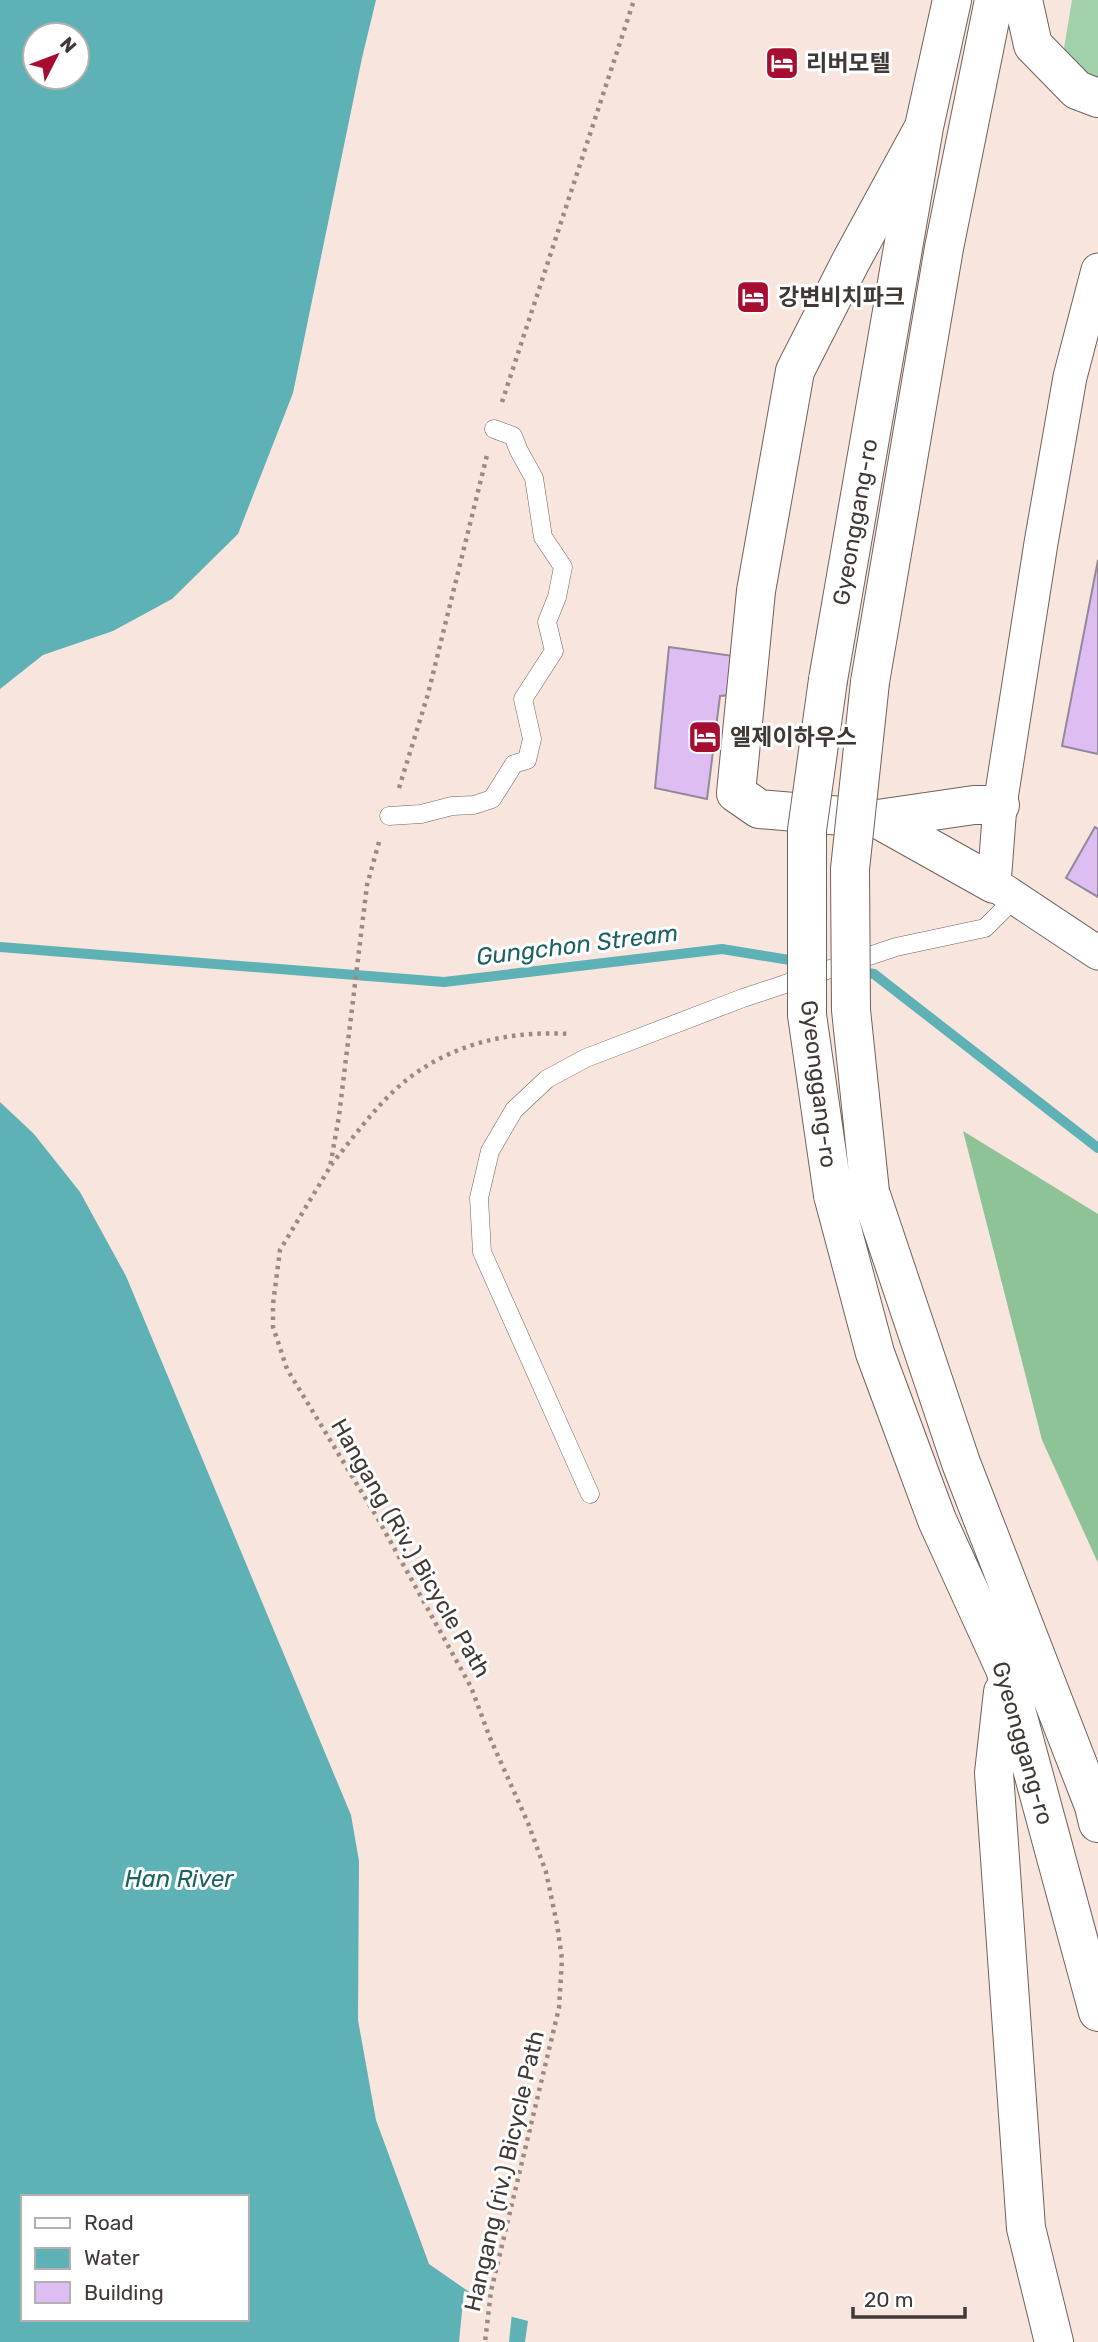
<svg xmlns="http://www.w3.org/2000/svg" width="1098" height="2342" font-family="Rubik,'Noto Sans KR',sans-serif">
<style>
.green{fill:#a1d0aa}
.forest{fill:#8ec398}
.water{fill:#5eb2b6;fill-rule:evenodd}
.pier{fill:#f8e6de}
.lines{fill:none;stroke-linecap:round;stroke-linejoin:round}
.stream{stroke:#5eb2b6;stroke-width:10}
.building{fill:#debdf3;stroke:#928a98;stroke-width:2}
.lane-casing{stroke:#71625a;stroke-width:19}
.street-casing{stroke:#71625a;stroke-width:35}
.primary-casing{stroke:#71625a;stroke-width:40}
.path{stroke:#988b86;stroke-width:4.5;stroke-dasharray:3.5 5;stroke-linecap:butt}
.lane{stroke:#fff;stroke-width:18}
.street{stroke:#fff;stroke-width:33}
.primary{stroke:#fff;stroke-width:38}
.primary-bridge-casing{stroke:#71625a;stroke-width:40;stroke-linecap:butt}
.primary-bridge{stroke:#fff;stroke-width:38}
.labels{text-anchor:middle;stroke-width:6;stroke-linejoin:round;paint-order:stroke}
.poi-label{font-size:23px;font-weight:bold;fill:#403936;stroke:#fff;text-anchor:start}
.street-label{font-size:23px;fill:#403936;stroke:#fff}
.water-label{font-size:24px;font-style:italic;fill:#1d6265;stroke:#fff}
</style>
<rect width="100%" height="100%" fill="#f8e6de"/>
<path class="green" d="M1072 0H1098V90L1061 66Z"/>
<path class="forest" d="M963 1131 1098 1214V1563L1042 1440Z"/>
<path class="water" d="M0 0H376L362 58 293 393 238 534 172 599 113 631 43 655 0 689ZM35 35H77V77H35Z
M0 1102 34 1134 80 1192 126 1276 351 1815 359 1861 358 2020 376 2120 429 2264 501 2314 528 2321 525 2342H0ZM23 2197H247V2319H23Z"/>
<path class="pier" d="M464 2291 481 2296 503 2310 512 2313 509 2342H459Z"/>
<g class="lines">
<path class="stream" d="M0 947 444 982 722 949 802 962
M856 971 874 974 1098 1148"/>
</g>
<path class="building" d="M1098 560V754L1062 746Z
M669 647 748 658 744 694 720 696 707 799 655 788Z
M1095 827 1098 829V897L1066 878Z"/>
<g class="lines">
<g class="lane-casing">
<path id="lane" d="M389 816 421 814 452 806 474 805 492 799 514 764 527 760 532 739 523 699 554 651 547 622 557 597 563 567 543 537 534 478 519 451 513 436 494 429
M590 1494 482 1252 479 1198 490 1151 514 1110 547 1079 586 1058 743 998 896 947 985 928 1015 898"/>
</g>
<g class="street-casing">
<path id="street" d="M1098 270 1070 377 1041 543 1000 805 994 884 1098 953"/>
</g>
<g class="primary-casing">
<path id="primary" d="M1023 0 1033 45 1077 90 1098 98
M924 127 851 261 795 371 756 591 736 793 759 809 878 819 974 805H1000
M828 680 924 127 952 0
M870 682 944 248 994 0
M878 819 994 884
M870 1192 961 1463 1094 1806 1098 1823
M833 1195 875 1353 937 1520 1005 1669 1098 2012
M1003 1692 994 1773 1026 2228 1054 2342"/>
</g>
<path class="path" d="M502 402 634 0
M399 788 428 694 487 455
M379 842 367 885 339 1116 330 1167 280 1250 273 1304V1327L287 1369 378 1519 471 1687 490 1738 528 1823 546 1872 557 1924 562 1959 559 2008 491 2291 485 2342
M331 1165C352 1139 372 1111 397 1088 445 1045 507 1030 570 1034"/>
<use href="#lane" class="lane"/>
<use href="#street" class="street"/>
<use href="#primary" class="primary"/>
<g class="primary-bridge-casing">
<path id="primary-bridge" d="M828 680 807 830V1015L833 1195
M870 1192 851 1010 850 869 870 682"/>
</g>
<use href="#primary-bridge" class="primary-bridge"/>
</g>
<defs>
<g id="hotel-square" transform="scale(1.75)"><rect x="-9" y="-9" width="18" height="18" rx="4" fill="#a70d31" stroke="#fff"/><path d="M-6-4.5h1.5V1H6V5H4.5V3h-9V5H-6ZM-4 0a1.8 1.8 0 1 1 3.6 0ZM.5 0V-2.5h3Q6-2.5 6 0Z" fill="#fff"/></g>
</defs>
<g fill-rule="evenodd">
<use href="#hotel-square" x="782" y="63"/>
<use href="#hotel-square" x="753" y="297"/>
<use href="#hotel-square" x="705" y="737"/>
</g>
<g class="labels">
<g class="poi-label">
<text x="806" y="71">리버모텔</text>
<text x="778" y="305">강변비치파크</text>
<text x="730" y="745">엘제이하우스</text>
</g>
<g class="street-label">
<text transform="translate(855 522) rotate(-80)" y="8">Gyeonggang-ro</text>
<text transform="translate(819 1084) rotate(83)" y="8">Gyeonggang-ro</text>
<text transform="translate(411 1548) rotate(60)" y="8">Hangang (Riv.) Bicycle Path</text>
<text transform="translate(1023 1743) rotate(74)" y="8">Gyeonggang-ro</text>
<text transform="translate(504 2171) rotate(-77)" y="8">Hangang (riv.) Bicycle Path</text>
</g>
<g class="water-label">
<text transform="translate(577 945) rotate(-7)" y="8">Gungchon Stream</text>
<text x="179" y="1887">Han River</text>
</g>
</g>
<rect x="21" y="2195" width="228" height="126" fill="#ffffff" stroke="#b3b0af" stroke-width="2"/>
<rect x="35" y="2218" width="35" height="10" fill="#ffffff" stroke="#b3b0af" stroke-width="2"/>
<text x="84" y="2230" font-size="21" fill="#403936">Road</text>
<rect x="35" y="2248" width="35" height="21" fill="#5eb2b6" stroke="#b3b0af" stroke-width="2"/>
<text x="84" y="2265" font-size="21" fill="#403936">Water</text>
<rect x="35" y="2282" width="35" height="21" fill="#debdf3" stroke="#b3b0af" stroke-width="2"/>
<text x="84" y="2300" font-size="21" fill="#403936">Building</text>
<g transform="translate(56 56) rotate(48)"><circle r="33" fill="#ffffff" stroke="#b3b0af" stroke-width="2"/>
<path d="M0-5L12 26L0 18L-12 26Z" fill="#a70d31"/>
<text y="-10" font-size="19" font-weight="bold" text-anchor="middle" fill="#403936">N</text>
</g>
<path d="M853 2307v10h112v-10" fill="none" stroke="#403936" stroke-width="3.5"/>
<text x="864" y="2307" font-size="21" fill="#403936" stroke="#ffffff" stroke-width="5" paint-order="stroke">20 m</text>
</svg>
